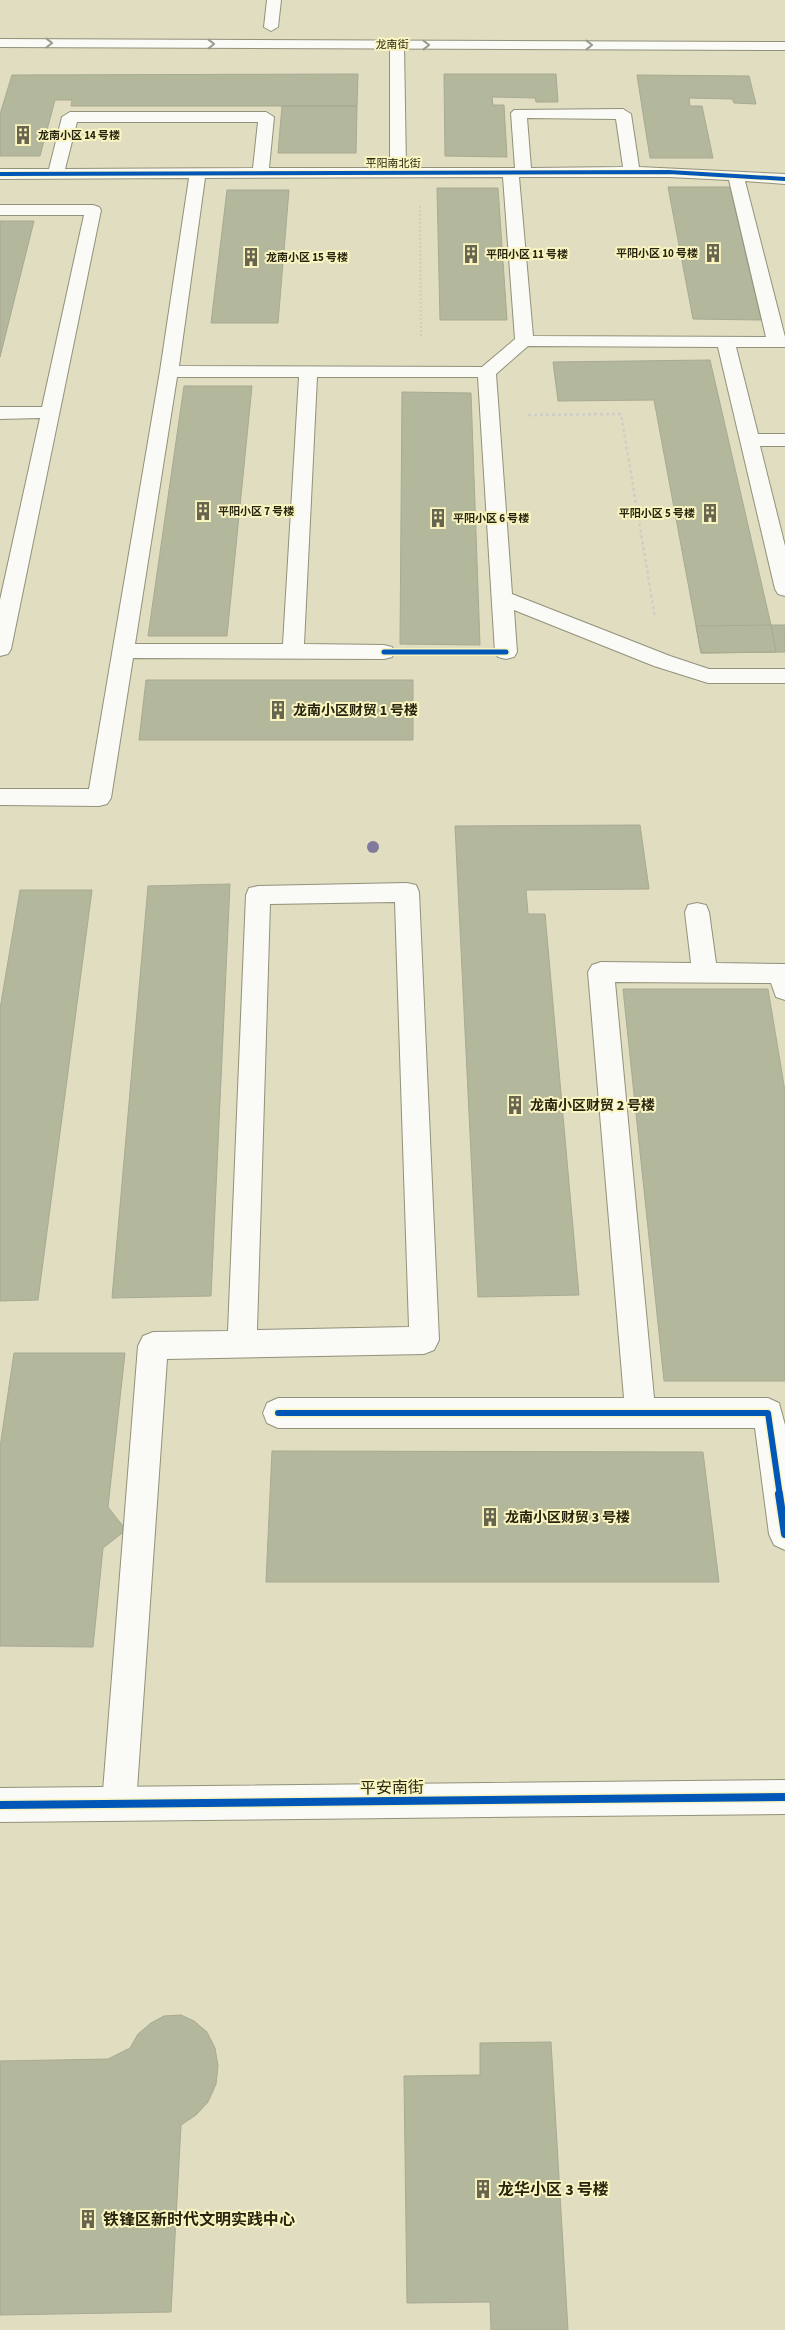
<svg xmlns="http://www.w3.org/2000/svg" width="785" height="2330" font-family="'Source Sans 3','Noto Sans SC',sans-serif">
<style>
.building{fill:#b3b79b;stroke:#a8aa94}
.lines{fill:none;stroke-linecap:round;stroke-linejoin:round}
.lane-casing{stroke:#92917a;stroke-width:2}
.street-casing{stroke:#92917a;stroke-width:2}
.secondary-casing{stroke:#92917a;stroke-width:2}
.path-far1{stroke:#cfcec5;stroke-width:2;stroke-dasharray:2 2;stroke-linecap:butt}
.path{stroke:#cfcec5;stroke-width:2.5;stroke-dasharray:3 3;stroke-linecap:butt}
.lane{fill:#fafaf6;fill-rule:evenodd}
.street{fill:#fafaf6;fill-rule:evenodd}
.secondary{fill:#fafaf6;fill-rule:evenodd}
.cycleway-far3-casing{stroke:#faf5c0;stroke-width:5.5}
.cycleway-far2-casing{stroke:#faf5c0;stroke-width:8}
.cycleway-far1-casing{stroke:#faf5c0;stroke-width:9}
.cycleway-casing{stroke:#faf5c0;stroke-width:11}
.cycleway-far3{stroke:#0057b8;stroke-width:4}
.cycleway-far2{stroke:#0057b8;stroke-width:5}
.cycleway-far1{stroke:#0057b8;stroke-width:6}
.cycleway{stroke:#0057b8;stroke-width:8}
.tree{fill:#827a9d}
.oneway{stroke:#9b9a8e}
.labels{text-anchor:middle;stroke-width:4;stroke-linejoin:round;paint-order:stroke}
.far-street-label{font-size:11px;fill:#272510;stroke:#faf5c0}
.far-poi-label{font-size:11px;font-weight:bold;fill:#272510;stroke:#faf5c0;text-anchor:start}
.poi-label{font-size:14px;font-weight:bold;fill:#272510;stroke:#faf5c0;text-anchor:start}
.near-street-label{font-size:16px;fill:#272510;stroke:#faf5c0}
.near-poi-label{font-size:16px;font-weight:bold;fill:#272510;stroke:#faf5c0;text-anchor:start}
</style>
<rect width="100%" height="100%" fill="#e0ddc0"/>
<path class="building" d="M358 74 357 106H71L72 100H55L40 156H0V114L12 75Z
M444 74H556L558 102H536L535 98 492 97 493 105H504L507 157 445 156Z
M637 75 749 76 756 104 734 103 732 99 689 98 690 106H702L713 158H650Z
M282 106H357L356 153H278Z
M668 187H730L761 320 693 319Z
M437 188H498L507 320H440Z
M227 190H289L278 323H211Z
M0 221H34L0 357Z
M710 360 771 625 776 652 701 653 654 400 558 401 553 362Z
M184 386H252L227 636H148Z
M402 392 471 393 480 645 400 644Z
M771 625H785V652L701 653 696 626Z
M146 680H413V740H139Z
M640 825 649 889 526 890 528 914H545L579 1295 478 1297 455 826Z
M230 884 211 1296 112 1298 148 886Z
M20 890H92L38 1300 0 1301V1009Z
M623 989H768L785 1091V1381H664Z
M14 1353H125L108 1507 126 1530 103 1548 93 1647 0 1646V1447Z
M272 1451 703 1452 719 1582H266Z
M181 2015 194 2021 207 2032 215 2048 218 2066 216 2084 208 2102 196 2115 181 2125 171 2312 0 2315V2061L108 2059 130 2048 138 2034 151 2023 164 2016Z
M551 2042 568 2330H491L490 2302 407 2303 404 2076 480 2075V2043Z"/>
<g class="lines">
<g class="lane-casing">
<path id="lane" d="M407 883 416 885 419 892 439 1340 434 1350 424 1354 167 1359 136 1804 131 1816 119 1821 107 1816 102 1804 138 1346 143 1336 153 1332 228 1331 246 895 249 888 258 886ZM395 902 409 1327 257 1330 270 904Z"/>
</g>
<g class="street-casing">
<path id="street" d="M267 0H281L278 27 271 31 264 27Z
M397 41 404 45 406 168H515L511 113 514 110 623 109 631 114 639 167 785 174V184L745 181 785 337V347H736L758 434H785V446H760L785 546V596L778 594 775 589 718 347 528 346 496 374 512 594 670 656 709 669H785V683H708L654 666 514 610 517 652 514 657 506 659 498 657 495 652 478 377H317L304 644 384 645 392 647 395 652 392 657 384 659 133 658 111 798 107 804 99 806 0 805V789H89L160 371 189 178 0 179V169H49L62 117 70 112H266L274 117 269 168H390V45ZM527 118 616 119 623 167 531 168ZM77 122H258L253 168 65 169ZM503 177 515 339 482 367 179 366 205 178ZM519 177H669L729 180 766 337 533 336ZM177 377H299L283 644H135Z
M0 205H93L99 207 101 210 11 649 8 654 0 656V600L40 418 0 419V407H42L84 215H0Z
M697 903 706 905 709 912 716 963 785 964V1000L776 997 771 983 615 982 654 1398H768L779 1403 785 1425V1550L774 1545 769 1534 755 1428H278L267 1423 263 1413 267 1403 278 1398H624L588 972 592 965 601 962 691 963 685 912 688 905Z"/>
</g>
<g class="secondary-casing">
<path id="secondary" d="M0 39 785 42V50L0 47Z
M785 1780V1814L0 1822V1788Z"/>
</g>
<path class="path-far1" d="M420 206 421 337"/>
<path class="path" d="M528 415 621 414 655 617"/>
<use href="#lane" class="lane"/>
<use href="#street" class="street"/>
<use href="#secondary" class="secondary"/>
<g class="cycleway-far3-casing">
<path id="cycleway-far3" d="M0 174 669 172 785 179"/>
</g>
<g class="cycleway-far2-casing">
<path id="cycleway-far2" d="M384 652H506"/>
</g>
<g class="cycleway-far1-casing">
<path id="cycleway-far1" d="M278 1413H768L780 1496"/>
</g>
<g class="cycleway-casing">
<path id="cycleway" d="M779 1494 785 1534
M0 1805 785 1797"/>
</g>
<use href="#cycleway-far3" class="cycleway-far3"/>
<use href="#cycleway-far2" class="cycleway-far2"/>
<use href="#cycleway-far1" class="cycleway-far1"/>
<use href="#cycleway" class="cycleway"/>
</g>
<circle class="tree" cx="373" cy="847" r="6"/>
<defs><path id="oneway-chevron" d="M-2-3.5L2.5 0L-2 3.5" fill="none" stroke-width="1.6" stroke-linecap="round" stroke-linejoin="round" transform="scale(1.25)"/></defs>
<g class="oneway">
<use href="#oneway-chevron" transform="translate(49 43)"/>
<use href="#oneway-chevron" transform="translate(211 44)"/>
<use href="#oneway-chevron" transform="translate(426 45)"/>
<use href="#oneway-chevron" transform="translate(589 45)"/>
</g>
<defs>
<g id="building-bare" transform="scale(1.5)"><path d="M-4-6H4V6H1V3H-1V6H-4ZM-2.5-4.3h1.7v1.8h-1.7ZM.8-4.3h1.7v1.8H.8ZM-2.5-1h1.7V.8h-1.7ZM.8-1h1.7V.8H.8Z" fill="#68654e" stroke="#faf5c0" stroke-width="2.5" paint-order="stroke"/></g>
</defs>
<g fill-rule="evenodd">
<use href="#building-bare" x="23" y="135"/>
<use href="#building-bare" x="713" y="253"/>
<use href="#building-bare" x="471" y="254"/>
<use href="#building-bare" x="251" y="257"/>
<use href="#building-bare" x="203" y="511"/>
<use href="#building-bare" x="710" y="513"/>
<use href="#building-bare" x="438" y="518"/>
<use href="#building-bare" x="278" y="710"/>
<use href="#building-bare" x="515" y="1105"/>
<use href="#building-bare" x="490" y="1517"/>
<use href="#building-bare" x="483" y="2189"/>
<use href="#building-bare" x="88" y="2219"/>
</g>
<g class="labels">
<g class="far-street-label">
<text x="392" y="48">龙南街</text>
<text x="393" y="167">平阳南北街</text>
</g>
<g class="far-poi-label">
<text x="38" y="139">龙南小区 14 号楼</text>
<text x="698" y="257" text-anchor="end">平阳小区 10 号楼</text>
<text x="486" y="258">平阳小区 11 号楼</text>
<text x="266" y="261">龙南小区 15 号楼</text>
<text x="218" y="515">平阳小区 7 号楼</text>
<text x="695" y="517" text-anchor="end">平阳小区 5 号楼</text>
<text x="453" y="522">平阳小区 6 号楼</text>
</g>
<g class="poi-label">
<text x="293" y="715">龙南小区财贸 1 号楼</text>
<text x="530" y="1110">龙南小区财贸 2 号楼</text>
<text x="505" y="1522">龙南小区财贸 3 号楼</text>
</g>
<g class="near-street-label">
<text transform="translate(392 1787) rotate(-1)" y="6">平安南街</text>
</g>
<g class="near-poi-label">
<text x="498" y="2195">龙华小区 3 号楼</text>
<text x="103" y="2225">铁锋区新时代文明实践中心</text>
</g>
</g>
</svg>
